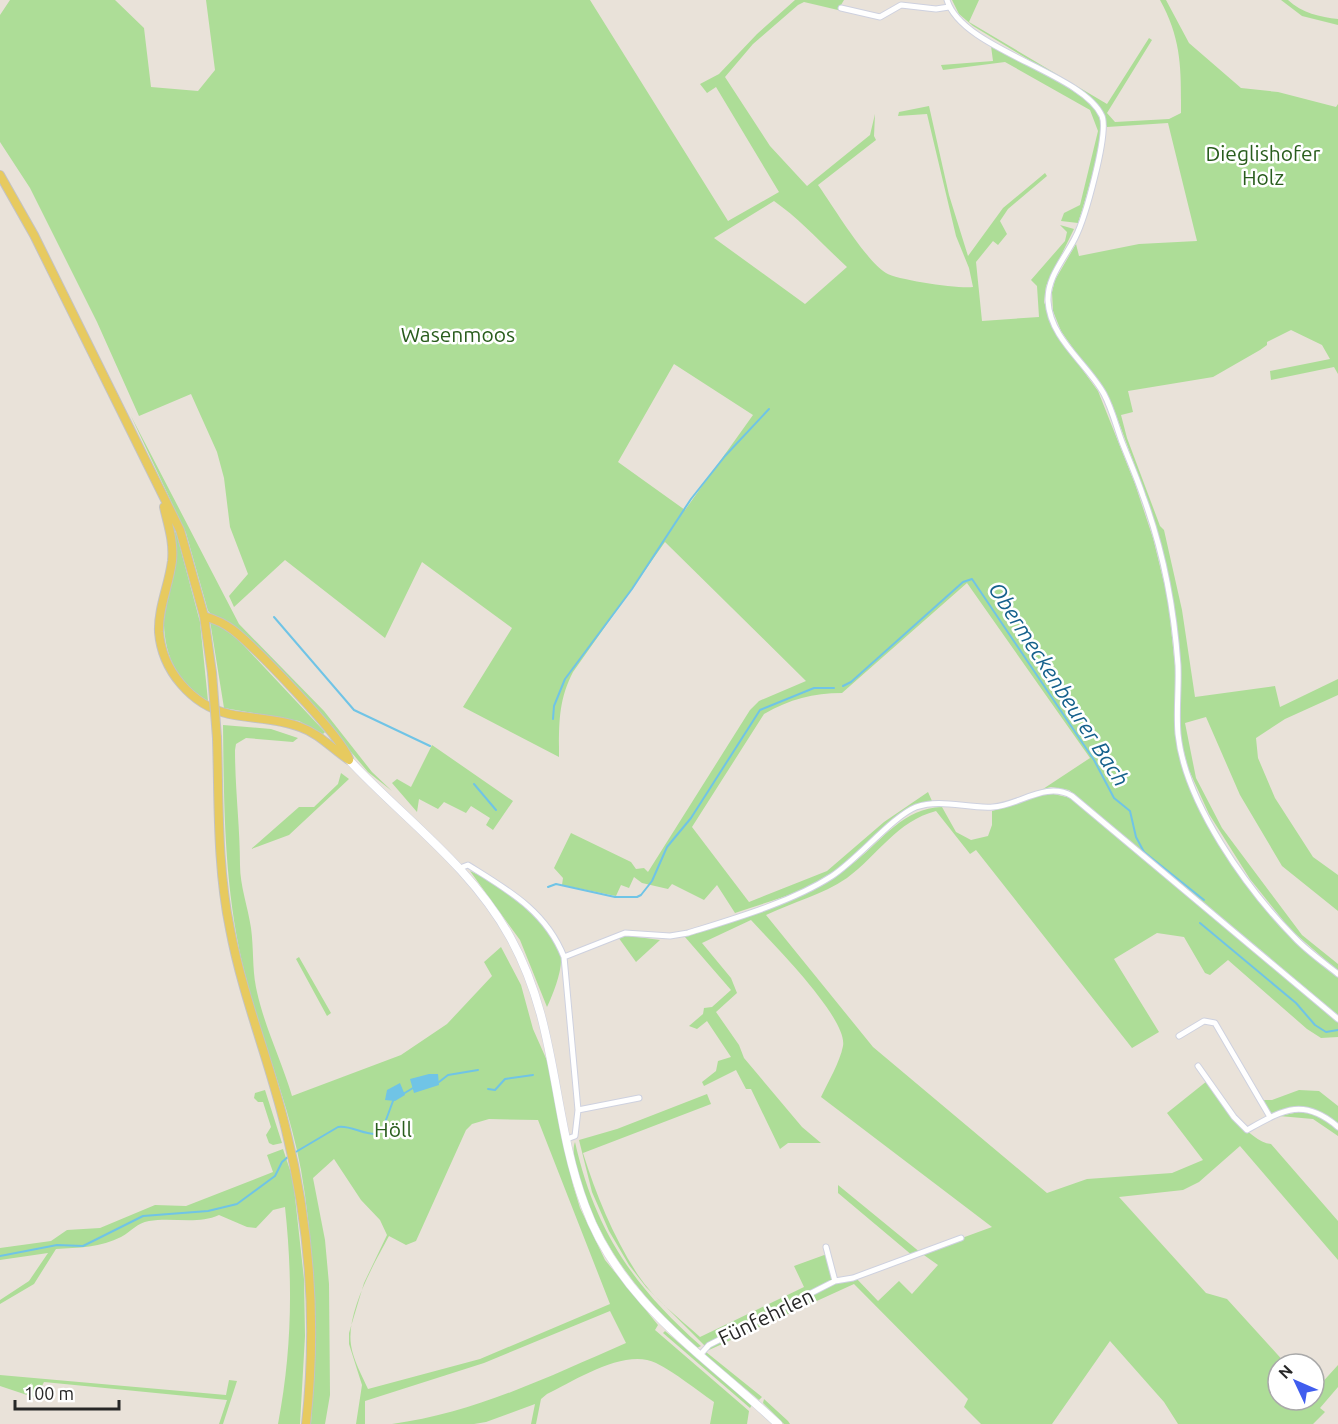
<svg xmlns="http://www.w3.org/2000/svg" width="1338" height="1424" font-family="Ubuntu,sans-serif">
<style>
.green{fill:#addd97;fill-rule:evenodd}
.water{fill:#70c4e6}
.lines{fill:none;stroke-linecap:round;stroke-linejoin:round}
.stream{stroke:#70c4e6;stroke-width:2}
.street-casing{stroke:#ced1df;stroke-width:7}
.secondary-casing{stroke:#ced1df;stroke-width:9}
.primary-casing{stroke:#c3c3c3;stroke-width:10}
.street{stroke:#fff;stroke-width:5}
.secondary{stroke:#fff;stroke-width:8}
.primary{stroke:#e7ca5f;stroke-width:8}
.primary-bridge-casing{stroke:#c3c3c3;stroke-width:10;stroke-linecap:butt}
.primary-bridge{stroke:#e7ca5f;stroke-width:8}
.labels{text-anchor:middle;stroke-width:5;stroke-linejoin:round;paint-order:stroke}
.park-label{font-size:21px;fill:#295d1d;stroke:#fff}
.street-label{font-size:21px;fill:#272727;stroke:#fff}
.water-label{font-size:22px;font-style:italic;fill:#15618c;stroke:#fff}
</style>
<rect width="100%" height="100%" fill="#e9e2d9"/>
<path class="green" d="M10 0H115L144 28 151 87 198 91 215 70 206 0H590L728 221 779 192 716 87 707 93 700 84 719 74 757 34 795 0H844L838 10 804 2 798 5 753 44 725 77 770 146 807 186 870 135 875 114 874 136 876 140 818 185C833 206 866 261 886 273 897 280 959 289 973 287L969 268 956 236 927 114 898 116 899 112 929 106 949 195 968 256 1003 208 1045 173 1047 176 1008 209 1000 221 1007 234 998 245 993 241 976 262 982 321 1039 317 1037 286 1031 280 1065 241 1067 232 1060 225 1074 229 1046 286 1044 302 1057 335 1098 391 1135 484 1153 538 1168 599 1176 676V738L1184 773 1192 792 1257 898 1338 977V1015L1069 790 1051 787 1043 789 1090 758 967 583 842 693C813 693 790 699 764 714L692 827 749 902 827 871 884 822 928 792 932 801C890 809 864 852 829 875 801 894 766 902 735 913L717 885 704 900 672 884 668 889 642 883 634 877 629 888 621 885 616 896 562 885 563 878 554 868 571 833 631 862 636 869 644 868 648 872 750 710 759 701 806 681 665 542 573 672C558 701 559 725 559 757L463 707 512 628 422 562 385 638 285 560 234 607 229 596 248 574 230 527 224 478 217 452 191 394 139 416 97 322 30 188 0 142V15ZM774 201C801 220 822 244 847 267L805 304 714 238ZM674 364 753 415 685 510 618 462Z
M952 0H979L969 22 1107 104 1149 38 1152 40 1107 113 1115 122 1169 119 1181 113C1181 69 1182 40 1160 0H1166L1189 43 1241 88 1278 92 1336 107 1338 104V374L1334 367 1271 380 1270 371 1330 359 1322 345 1291 330 1267 342V345L1260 350 1213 377 1128 391 1133 412 1121 415 1127 438 1160 526 1164 530 1182 610 1195 697 1275 686 1280 707 1338 679V695L1285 719 1256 738 1258 758 1275 798 1313 857 1338 875V911L1282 866 1240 795 1206 717 1185 723 1196 778 1222 828 1302 935 1338 964V971L1290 929 1250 879 1209 814 1188 768 1180 736 1179 678 1166 565 1146 496 1112 404 1061 331 1053 311 1052 292 1055 280 1076 244 1079 256 1139 244 1197 241 1168 123 1107 127 1099 106 1087 95 973 26 959 14Z
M1281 0H1288C1302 13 1320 17 1338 19V25L1302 16Z
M991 46C1014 59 1095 94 1100 120 1104 139 1085 202 1078 223L1061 221 1064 213 1080 205 1098 131 1090 110 1005 62 943 70 941 65 993 61Z
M131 416 239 624 324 711 372 772 392 791 368 772 318 713 208 611 186 533Z
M176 532 200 622 208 701C144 663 166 594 174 533Z
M210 621 233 634 325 732 323 734 299 721 224 708Z
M223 725 271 729 298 738 293 742 246 738 236 744 235 750C235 789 240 827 240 865 240 886 248 907 251 928 254 950 252 971 257 992 265 1028 282 1062 292 1096L401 1055 447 1024 492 976 484 962 501 947 521 985 533 1029 552 1072 558 1113 573 1185 580 1208 605 1260 658 1325 655 1330 749 1411 747 1424H710L714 1402C695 1389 676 1373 656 1363 625 1348 576 1380 547 1394L541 1399 536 1424H531L535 1404 486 1422 474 1424H392C475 1413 550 1376 626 1343L610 1311 484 1363 365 1401V1424H356L362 1385 349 1344V1333L364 1283 387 1235 380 1220 361 1200 334 1159 313 1178 325 1240 329 1284 330 1395 325 1424H311C315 1339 316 1254 301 1170 289 1103 261 1040 245 974 224 892 224 809 223 725ZM489 1119 538 1120 610 1304 480 1359 368 1389C362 1376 353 1359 351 1345 346 1312 374 1264 389 1236L406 1245 416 1241 466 1130 472 1124Z
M432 745 513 801 493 830 486 825 490 818 471 806 466 813 444 802 438 809 419 799 417 812 392 783 397 779 411 787Z
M341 773 349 779 289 835 251 849 299 807H314L338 784Z
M1049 793 1071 798 1338 1021V1037L1321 1038 1307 1029 1228 960 1210 975 1205 973 1184 937 1157 933 1114 959 1159 1032 1132 1048 976 850 970 854 936 811C897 821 878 855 847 878 822 895 793 902 766 915L873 1047 1047 1193 1087 1179 1172 1173 1203 1160 1167 1113 1207 1081C1221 1099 1248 1142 1271 1144L1338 1221V1260L1240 1146 1199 1182 1183 1190 1119 1197 1206 1293 1227 1299 1286 1364H1278V1400H1314V1386H1319L1338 1365V1387L1320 1408 1325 1412 1313 1424H1178L1164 1402 1110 1341 1052 1424H981L964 1407 968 1399 854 1284 709 1350 646 1287 629 1265 609 1231 592 1192 579 1140 617 1129 707 1094 711 1104 583 1153C596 1195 614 1238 638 1275 654 1299 679 1318 700 1337L804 1287 794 1266 827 1254 835 1281 855 1277 878 1301 899 1281 912 1294 938 1265 921 1253 913 1256 838 1193V1185L921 1253 992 1227 821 1097C828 1082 840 1062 843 1046 848 1018 770 941 751 920L702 943 731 978 737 993 716 1012 739 1045 744 1058 802 1127 821 1143H788L780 1149 751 1089H746L736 1070 704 1086 702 1082 716 1071 718 1061 731 1057 707 1021 697 1029 689 1026 703 1014 704 1008 712 1007 731 990 685 937C743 916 807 901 856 861 883 839 904 808 942 807L956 832 971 840 988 836 992 825V811Z
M470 871C496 881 558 928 561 957 562 972 553 994 547 1007L520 940Z
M622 935 660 940 636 962 618 937Z
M299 957 331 1013 327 1016 296 959Z
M265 1090 282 1143 273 1145 269 1143 266 1135 271 1127 263 1102H258L254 1098 255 1093Z
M1299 1090 1319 1091 1338 1106V1125C1311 1102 1301 1105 1269 1115L1262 1100H1272Z
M1304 1111 1316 1114 1338 1129V1136L1313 1119 1279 1116Z
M575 1142C595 1231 634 1287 701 1346L697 1348C644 1300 599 1248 580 1178 577 1167 571 1153 575 1142Z
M283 1149 293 1179 304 1279 305 1336 300 1424H278C292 1351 293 1281 285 1207L273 1210 256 1228 247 1227 219 1215C197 1225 173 1217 149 1221 137 1223 132 1231 121 1237 102 1247 77 1248 56 1249L34 1284 0 1304V1300L29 1281 48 1253 0 1260V1248L51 1241 67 1230 100 1228 155 1205 186 1206 273 1172 267 1155Z
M665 1331 752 1405 750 1408 663 1333Z
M706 1352 762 1397 759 1400 705 1355Z
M0 1375 226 1395 229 1380 237 1381 223 1424H219L227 1400 44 1382 36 1398 0 1386Z
M764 1399 788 1421 790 1424H784L763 1403Z"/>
<path class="water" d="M429 1074H438L439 1085 414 1093 410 1079Z
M400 1083 405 1095 395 1101 385 1100 387 1090Z"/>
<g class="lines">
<path class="stream" d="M274 617 354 710 430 746
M843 686 851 682 963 582 972 579 1094 760 1114 798 1130 811 1136 837 1144 852 1204 900
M553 719 554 706 565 679 632 589 691 499 725 456 769 409
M474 784 496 810
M548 887 556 884 615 897H637L641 895 652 881 667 847 691 818 760 710 814 688H834
M1200 923 1296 1003 1315 1025 1326 1032 1338 1030
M439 1082 448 1075 478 1070
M488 1089 495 1090 505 1079 533 1075
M403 1094 413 1088
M294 1153 338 1127C351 1125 363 1135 377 1134L383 1128 393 1101
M0 1256 57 1245 83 1246 143 1216 208 1211 237 1204 275 1176 282 1162 289 1156"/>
<g class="street-casing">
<path id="street" d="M947 0C962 50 1082 72 1102 116 1109 133 1085 219 1075 238 1065 258 1047 277 1048 301 1050 339 1087 363 1104 394 1112 409 1116 426 1122 442 1129 460 1137 478 1143 496 1163 550 1174 608 1178 665 1179 688 1176 711 1178 734 1185 803 1247 889 1294 937 1307 951 1323 962 1338 974
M841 8 880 17 901 5 936 9 949 7
M460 868 468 865C508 890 546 911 564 957L578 1110 575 1136 567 1139
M564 957 625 933 670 936 688 933C733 919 792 902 832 876 857 860 893 816 916 807 941 798 968 809 993 807 1020 805 1046 781 1072 796L1338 1019
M1179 1036 1204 1021 1215 1023 1270 1117
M1198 1066 1234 1117 1247 1130C1283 1110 1303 1097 1338 1127
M578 1110 639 1098
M826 1247 835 1281
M699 1356 709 1345 835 1281 853 1278 961 1238"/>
</g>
<g class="secondary-casing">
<path id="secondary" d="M349 760C403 818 470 865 510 937 559 1025 551 1116 585 1206 620 1303 706 1356 778 1424"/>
</g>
<g class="primary-casing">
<path id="primary" d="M0 175 34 235 180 530 204 616 212 673
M164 507C168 525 174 541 172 561 169 585 158 608 159 632 162 670 191 705 229 714 252 719 277 718 300 727 320 734 332 749 349 760
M204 616C214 619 225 624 233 630 256 648 341 736 349 759
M217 738C219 802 217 866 230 929 243 998 270 1062 286 1130 310 1226 317 1326 306 1424"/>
</g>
<use href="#street" class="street"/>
<use href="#secondary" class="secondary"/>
<use href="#primary" class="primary"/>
<g class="primary-bridge-casing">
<path id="primary-bridge" d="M212 673 217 738"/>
</g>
<use href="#primary-bridge" class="primary-bridge"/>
</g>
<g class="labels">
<g class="park-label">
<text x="1263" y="161">Dieglishofer<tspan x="1263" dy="24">Holz</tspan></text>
<text x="458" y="342">Wasenmoos</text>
<text x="393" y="1137">Höll</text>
</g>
<g class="street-label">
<text transform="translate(766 1317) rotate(-26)" y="7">Fünfehrlen</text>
</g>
<g class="water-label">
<text transform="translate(1059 684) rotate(57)" y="8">Obermeckenbeurer Bach</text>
</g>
</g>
<g transform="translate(1296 1382) rotate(314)"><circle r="28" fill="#ffffff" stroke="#a9a9a9" stroke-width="1.5"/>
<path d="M0-4.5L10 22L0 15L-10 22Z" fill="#405dee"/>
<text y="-9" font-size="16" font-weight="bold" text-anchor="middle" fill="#272727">N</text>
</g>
<path d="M15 1400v9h104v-9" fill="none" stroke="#272727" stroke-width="3"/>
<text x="24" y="1400" font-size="18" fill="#272727" stroke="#ffffff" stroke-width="4.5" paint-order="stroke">100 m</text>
</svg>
